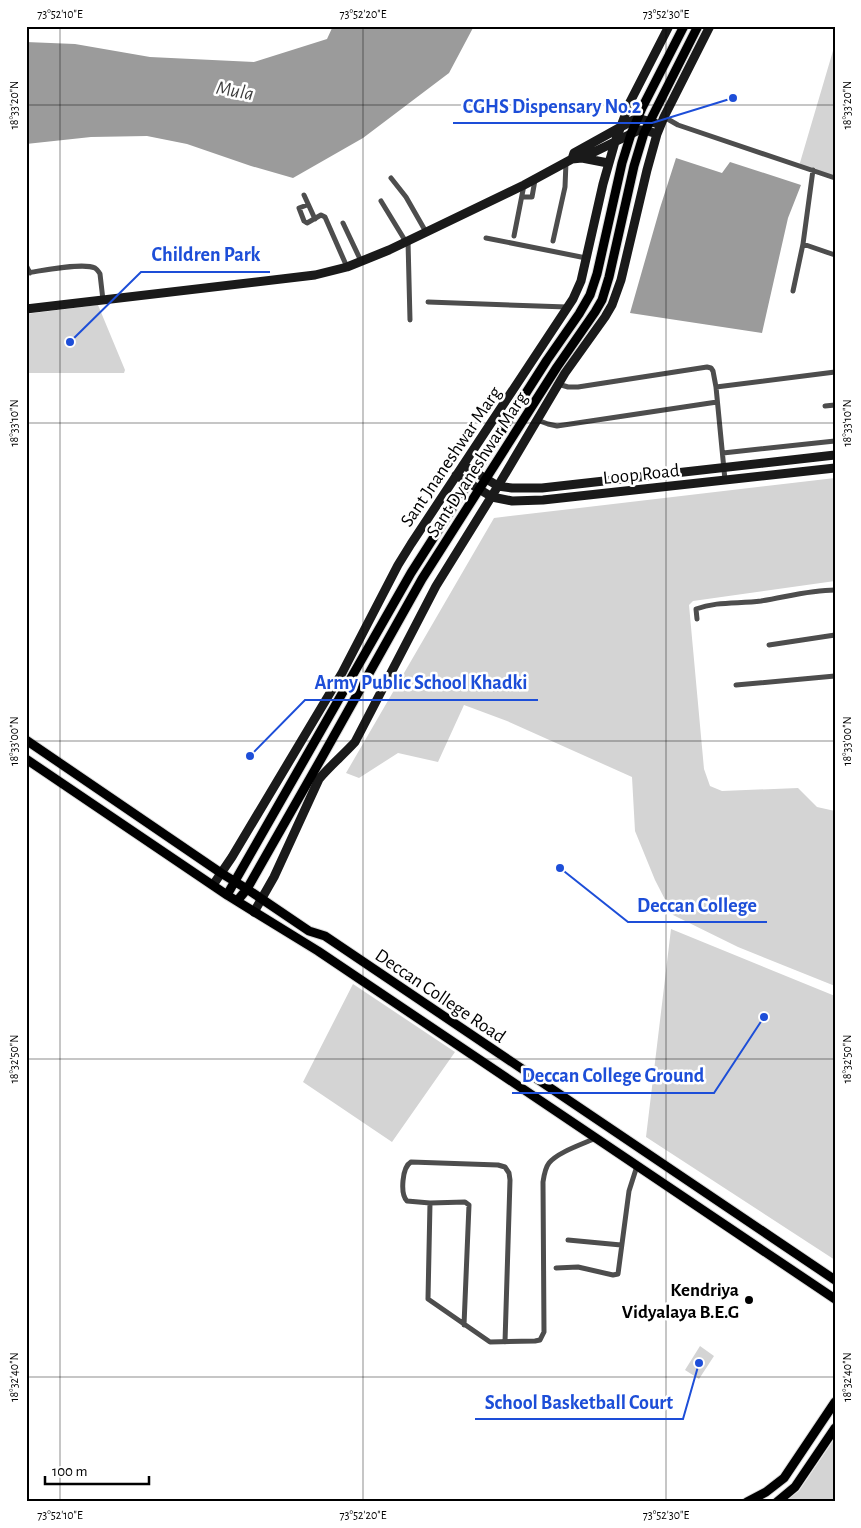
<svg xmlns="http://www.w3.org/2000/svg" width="861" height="1528" font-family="'Alegreya Sans',sans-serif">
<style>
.green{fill:#d4d4d4}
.water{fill:#9b9b9b}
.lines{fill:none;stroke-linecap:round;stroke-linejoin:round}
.primary-casing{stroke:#dbdbdb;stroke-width:11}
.street{stroke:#4d4d4d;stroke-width:5}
.secondary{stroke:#1a1a1a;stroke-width:9}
.primary{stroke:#000;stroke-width:9}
.ticks{fill:none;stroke:#000;stroke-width:1;stroke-opacity:0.45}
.poi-dot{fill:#000;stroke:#fff;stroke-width:2}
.labels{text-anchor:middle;stroke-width:5;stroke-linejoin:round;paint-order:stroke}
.street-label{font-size:19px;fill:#000;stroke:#fff}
.poi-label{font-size:19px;font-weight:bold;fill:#000;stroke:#fff;text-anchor:end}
.water-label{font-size:20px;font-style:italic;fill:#3c3c3c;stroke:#fff}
.leader{fill:none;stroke:#1d4ed8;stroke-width:2}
.callout-dot{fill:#1d4ed8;stroke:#fff;stroke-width:2}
.callout-label{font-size:20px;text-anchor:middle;font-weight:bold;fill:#1d4ed8;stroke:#fff;stroke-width:5;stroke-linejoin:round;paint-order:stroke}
.neatline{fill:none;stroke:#000;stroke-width:2}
.ticks-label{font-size:12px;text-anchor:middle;fill:#000}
</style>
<rect width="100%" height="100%" fill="#fff"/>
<path class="green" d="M835 44V178L799 166Z
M98 305 125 370 124 373H26V314Z
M835 478V581L693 601 689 605 704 769 710 786 722 791 798 788 817 807 835 811V986L738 947 673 915 655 880 635 831 632 777 507 721 464 705 438 762 398 753 359 778 346 773 494 518Z
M671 929 835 996V1260L646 1137Z
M353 984 455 1052 392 1142 303 1082Z
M700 1346 714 1356 699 1379 685 1370Z
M835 1438V1502H784L799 1491Z"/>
<path class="water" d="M333 26H474L449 73 363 138 293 178 251 166 187 144 147 136 91 137 26 144V42L75 44 150 57 254 62 327 39Z
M676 158 722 173 730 162 801 185 788 218 762 333 630 313 660 208Z"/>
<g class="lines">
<g class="primary-casing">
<path id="primary" d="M26 740 221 873 247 889 309 931 325 936 835 1280
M26 759 227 895 318 951 835 1299
M227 895 411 573 547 360 579 314 590 295 597 274 622 163 631 134 642 108 684 26
M237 901 247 889 321 759 422 579 557 367 595 312 602 300 609 277 634 166 644 133 698 26
M747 1502 766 1492 784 1478 835 1402
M777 1502 795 1487 835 1428"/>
</g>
<path class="street" d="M664 117 678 125 835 178
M391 178 406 197 426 232
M304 195 315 219
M522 197H532L535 180
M381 201 406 242
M307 205 299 208 304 221 307 223 321 215 325 217 347 267
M343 223 361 261
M514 236 524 185
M486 238 586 258
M408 241 410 320
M553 241 565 187 566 162
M803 244 835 255
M26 265 30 273
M26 273C41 271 83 262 95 268 98 270 98 271 100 274L103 300
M793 291 803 244 813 170
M428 302 567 307
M558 384 568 387H578L707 367 711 368 713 371 716 387 725 480
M716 387 835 372
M825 406 835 405
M537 420 548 424 557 426 717 402
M723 453 835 441
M697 619 696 609C717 601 739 604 761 601 786 597 810 590 835 590
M769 645 835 635
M736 685 835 676
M430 1203 428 1299 490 1342 535 1341 540 1340 544 1332 543 1182C544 1175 545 1168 549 1163 558 1152 583 1144 596 1138
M568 1240 621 1245
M556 1268 578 1267 613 1275 618 1274 629 1191 637 1166
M464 1325 469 1205 465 1202 430 1203 407 1201C400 1194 402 1167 411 1162L498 1165 505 1167 509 1173 510 1180 505 1342"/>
<path class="secondary" d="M582 158 608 163
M572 159 574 153 637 118 655 123
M26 309 315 275 347 267 389 250 524 185 572 159 582 158 639 130H645L657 134
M463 465 498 486 512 488H542L835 455
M456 475 492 497 512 501 543 500 835 468
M213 885 232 857 342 673 398 565 411 544 573 299 581 281 603 184 615 142 630 102 669 26
M254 912 274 877 319 779C330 766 343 755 355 742L436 586 498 486 565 373 605 317 612 305 621 280 647 170 657 134 664 117 710 26"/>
<use href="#primary" class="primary"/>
</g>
<path class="ticks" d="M60 26V1502M363 26V1502M666 26V1502M26 105H835M26 423H835M26 741H835M26 1059H835M26 1377H835"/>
<circle class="poi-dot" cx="749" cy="1300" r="5"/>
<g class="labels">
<g class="street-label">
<text transform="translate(450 456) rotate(-56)" y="7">Sant Jnaneshwar Marg</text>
<text transform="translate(476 464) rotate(-57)" y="7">Sant Dyaneshwar Marg</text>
<text transform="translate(641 473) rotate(-6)" y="7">Loop Road</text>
<text transform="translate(441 995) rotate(34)" y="7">Deccan College Road</text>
</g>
<g class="poi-label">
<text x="739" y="1296">Kendriya<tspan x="739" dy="22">Vidyalaya B.E.G</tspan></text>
</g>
<g class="water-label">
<text transform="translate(235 90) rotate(10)" y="7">Mula</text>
</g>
</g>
<path class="leader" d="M733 98L652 123H453M70 342L141 272H270M250 756L305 700H538M560 868L628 922H767M764 1017L714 1093H512M699 1363L683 1419H475"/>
<g class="callout-dot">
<circle cx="733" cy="98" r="5"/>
<circle cx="70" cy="342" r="5"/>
<circle cx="250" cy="756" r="5"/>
<circle cx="560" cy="868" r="5"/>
<circle cx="764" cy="1017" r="5"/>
<circle cx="699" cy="1363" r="5"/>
</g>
<g class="callout-label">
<text x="552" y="113">CGHS Dispensary No.2</text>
<text x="206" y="261">Children Park</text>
<text x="421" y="689">Army Public School Khadki</text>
<text x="697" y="912">Deccan College</text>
<text x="613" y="1082">Deccan College Ground</text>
<text x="579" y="1409">School Basketball Court</text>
</g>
<rect width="861" height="1528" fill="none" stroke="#ffffff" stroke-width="55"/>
<path d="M45 1476v8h104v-8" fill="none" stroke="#000000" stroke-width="2.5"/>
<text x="52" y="1476" font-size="15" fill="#000000" stroke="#ffffff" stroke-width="4" paint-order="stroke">100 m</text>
<rect x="28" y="28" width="806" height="1472" class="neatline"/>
<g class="ticks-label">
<text x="60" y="18">73°52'10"E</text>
<text x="363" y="18">73°52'20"E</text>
<text x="666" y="18">73°52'30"E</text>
<text transform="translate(14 105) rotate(-90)" y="4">18°33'20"N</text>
<text transform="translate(847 105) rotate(-90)" y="4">18°33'20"N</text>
<text transform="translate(14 423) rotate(-90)" y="4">18°33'10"N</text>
<text transform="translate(847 423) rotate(-90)" y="4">18°33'10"N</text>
<text transform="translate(14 741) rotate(-90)" y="4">18°33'00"N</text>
<text transform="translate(847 741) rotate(-90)" y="4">18°33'00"N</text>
<text transform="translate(14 1059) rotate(-90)" y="4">18°32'50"N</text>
<text transform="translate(847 1059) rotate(-90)" y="4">18°32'50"N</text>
<text transform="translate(14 1377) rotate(-90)" y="4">18°32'40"N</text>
<text transform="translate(847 1377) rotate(-90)" y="4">18°32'40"N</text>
<text x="60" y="1519">73°52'10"E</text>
<text x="363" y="1519">73°52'20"E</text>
<text x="666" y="1519">73°52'30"E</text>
</g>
</svg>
